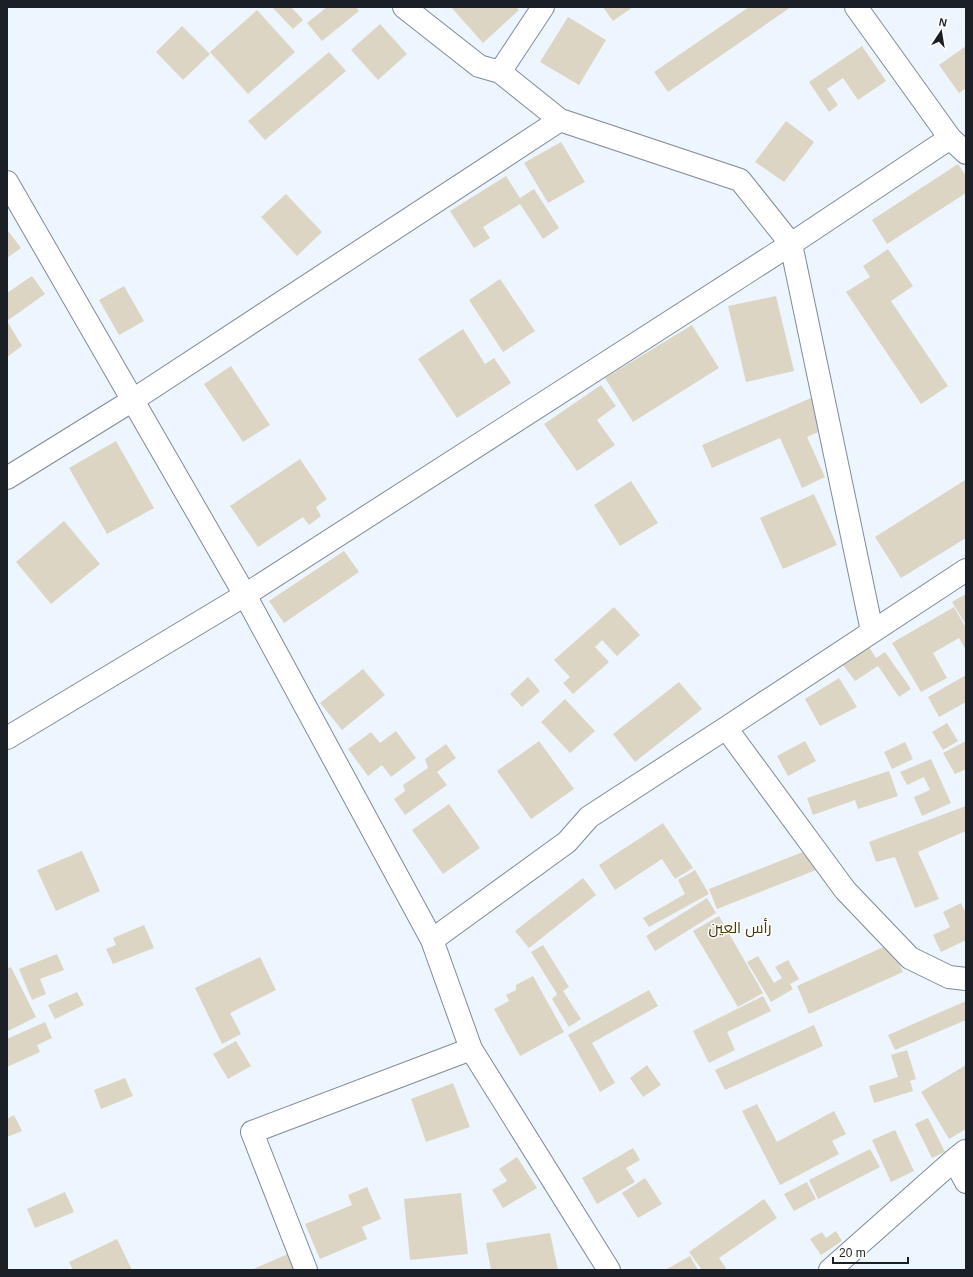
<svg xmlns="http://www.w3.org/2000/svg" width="973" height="1277" font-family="Arial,Cairo,sans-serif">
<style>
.building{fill:#ddd5c3}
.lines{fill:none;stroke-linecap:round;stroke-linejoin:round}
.street-casing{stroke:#7e8b99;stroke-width:24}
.street{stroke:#fff;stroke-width:22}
.labels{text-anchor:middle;stroke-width:3;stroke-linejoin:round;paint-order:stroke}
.quarter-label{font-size:15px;fill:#423309;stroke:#fff}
</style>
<rect width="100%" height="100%" fill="#edf5ff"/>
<path class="building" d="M272 7H291L303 20 293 29Z
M327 7H356L359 11 322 41 307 23Z
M451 7H516L519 10 483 43Z
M603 7H633L613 21Z
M749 7H791L668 92 654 72Z
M257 10 295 52 248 94 210 52Z
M568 17 606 40 579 85 540 62Z
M380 24 407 54 378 80 351 50Z
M182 26 210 54 183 80 156 52Z
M862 46 886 81 858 100 843 78 827 89 838 105 829 112 809 82Z
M966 46V88L959 93 939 65Z
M329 52 346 71 265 140 248 121Z
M786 121 814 142 784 182 755 162Z
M561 142 585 182 548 203 524 163Z
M958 164 966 176V193L887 244 872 220Z
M506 176 520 198 534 189 559 228 543 239 520 204 483 227 490 238 474 248 450 211Z
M286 194 322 232 297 256 261 217Z
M9 232 21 248 7 258V233Z
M888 249 913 286 891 301 948 386 921 404 846 292 870 277 863 266Z
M32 276 45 294 7 321 22 346 7 357V293Z
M500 279 535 331 503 352 469 300Z
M124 286 144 321 119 335 99 300Z
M776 296 794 371 746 382 728 306Z
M692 325 719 368 633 422 605 378Z
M463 329 485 364 494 358 511 383 457 418 418 359Z
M231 366 270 425 243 442 204 384Z
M601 385 616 406 597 420 615 445 577 471 544 424Z
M811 398 825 429 807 437 825 477 802 488 780 438 712 468 702 445Z
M116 441 154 508 107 534 69 468Z
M300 459 327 499 316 507 321 516 309 525 303 517 258 547 230 506Z
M965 480 966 538 901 578 875 537Z
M631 481 658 523 620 546 594 505Z
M814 494 837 545 783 569 760 518Z
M64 521 100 564 51 604 16 562Z
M344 551 359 572 284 623 269 601Z
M966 594V625L952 602Z
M614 607 640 635 617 656 602 640 595 647 609 662 573 694 563 683 570 677 554 660Z
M954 607 966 628V650L959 638 933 653 947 678 921 692 892 643Z
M869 647 876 658 885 652 911 689 899 697 878 666 855 681 843 665Z
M363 669 385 695 342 730 320 703Z
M966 675V702L939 717 928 697Z
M528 677 540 691 522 707 510 694Z
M839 678 857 707 820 726 805 699Z
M679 682 702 709 635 762 613 734Z
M565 699 595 731 570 753 541 722Z
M947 723 958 741 943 750 932 732Z
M396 731 416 758 391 777 382 765 368 776 348 749 371 732 380 743Z
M539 741 574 789 531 819 497 771Z
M805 741 816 761 788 776 777 756Z
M966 741V769L955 774 943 753Z
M905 742 913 759 892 769 884 752Z
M446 744 456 758 437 772 447 785 405 815 394 799 405 791 403 785 428 768 425 759Z
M931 759 951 803 922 816 914 797 930 790 924 777 907 785 900 772Z
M889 771 898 796 858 809 855 800 813 815 807 798Z
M449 804 480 848 443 874 412 830Z
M966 806V831L918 852 939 899 915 908 895 857 876 862 869 842Z
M663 823 693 868 675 879 662 859 615 890 599 865Z
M808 850 816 870 717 909 709 889Z
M82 851 100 891 56 911 37 870Z
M695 870 709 894 649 927 643 918 685 894 678 880Z
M583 878 596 895 529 948 515 931Z
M707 898 716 913 655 951 646 936Z
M961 903 966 913V940L941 952 933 935 950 927 943 912Z
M719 916 763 993 738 1007 693 931Z
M144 925 154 948 113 964 106 949 116 945 113 938Z
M890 944 903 972 809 1014 797 986Z
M543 945 569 987 563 991 581 1019 569 1027 552 999 557 994 531 952Z
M57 954 64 970 40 979 46 994 32 1000 19 969Z
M758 956 774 983 782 978 775 967 788 960 799 979 790 984 793 989 771 1002 747 962Z
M260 957 276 990 230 1013 241 1034 222 1044 195 988Z
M11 967 36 1017 8 1031 7 1028V969Z
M533 976 564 1032 520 1056 494 1009 509 1001 506 995 516 990V985Z
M649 990 658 1006 592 1043 615 1083 600 1092 568 1035Z
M77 992 84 1005 55 1019 48 1005Z
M763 996 771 1011 727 1032 735 1050 709 1063 693 1031Z
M966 1001V1020L895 1050 888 1035Z
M45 1022 52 1038 37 1045 40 1052 7 1067V1039Z
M814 1025 823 1046 725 1090 715 1070Z
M236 1041 251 1066 228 1079 213 1054Z
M907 1050 916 1079 910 1081 913 1091 874 1103 869 1086 898 1077 891 1055Z
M647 1065 661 1085 643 1097 630 1078Z
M966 1065V1129L949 1139 921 1092Z
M125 1078 133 1096 101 1109 94 1090Z
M453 1083 470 1127 426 1142 411 1099Z
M757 1104 777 1142 834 1111 846 1134 832 1141 839 1154 780 1185 742 1111Z
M14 1115 22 1131 7 1137V1119Z
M928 1118 945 1152 932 1158 915 1124Z
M895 1130 914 1171 891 1182 872 1140Z
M633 1148 640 1160 626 1168 635 1182 597 1204 582 1178Z
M870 1149 880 1167 818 1199 809 1180Z
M517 1157 537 1188 503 1208 492 1190 507 1181 499 1169Z
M645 1178 662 1204 638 1218 622 1193Z
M807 1182 816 1199 794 1211 784 1194Z
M367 1187 381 1219 362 1227 367 1239 320 1259 305 1224 352 1205 348 1195Z
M65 1192 74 1212 35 1228 27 1209Z
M461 1193 468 1254 410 1260 404 1199Z
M764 1199 777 1218 719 1258 726 1268 723 1270H702L689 1252Z
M836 1231 842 1241 821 1255 810 1239 822 1232 826 1238Z
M550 1233 558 1270H491L486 1243Z
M117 1239 132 1270H73L69 1262Z
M288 1254 295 1270H251Z
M690 1256 698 1270H665Z"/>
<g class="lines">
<g class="street-casing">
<path id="street" d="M404 7 479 66 500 72 560 120 740 180 791 244 872 631
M856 7 950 138 966 153
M500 72 543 7
M7 182 245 595 432 940 471 1049
M7 478 133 400 560 120
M726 728 845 890 910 958 949 977 966 979
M7 738 245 595 791 244 950 138
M432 940 567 842 589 817 726 728 966 570
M965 1151 954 1160 966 1182
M306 1270 252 1132 471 1049 609 1270
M830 1270 954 1160"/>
</g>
<use href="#street" class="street"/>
</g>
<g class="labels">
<g class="quarter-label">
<text x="740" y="933">رأس العين</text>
</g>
</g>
<rect width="973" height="1277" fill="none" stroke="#1b2026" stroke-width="16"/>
<g transform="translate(941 32) rotate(12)" stroke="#ffffff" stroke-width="3" paint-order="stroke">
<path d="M0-3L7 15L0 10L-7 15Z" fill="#1b2026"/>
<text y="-6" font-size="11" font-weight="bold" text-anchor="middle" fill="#1b2026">N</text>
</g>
<path d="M833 1257v6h75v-6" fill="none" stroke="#1b2026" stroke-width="2"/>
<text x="839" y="1257" font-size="12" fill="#1b2026" stroke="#ffffff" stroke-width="3" paint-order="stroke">20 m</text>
</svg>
